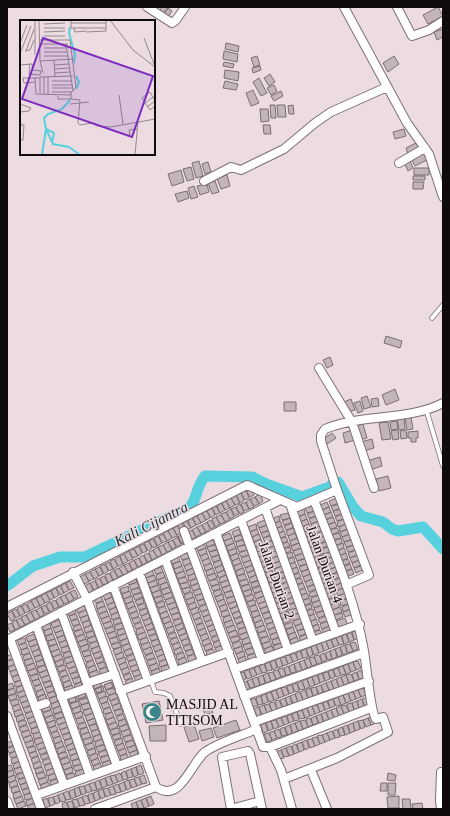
<svg xmlns="http://www.w3.org/2000/svg" width="450" height="816" font-family="'Times New Roman',serif">
<style>
.lines{fill:none;stroke-linecap:round;stroke-linejoin:round}
.river{stroke:#57d1dd;stroke-width:11}
.building{fill:#c3b4ba;stroke:#7b6d72}
.lane-casing{stroke:#7e7075;stroke-width:5.5}
.street-casing{stroke:#7e7075;stroke-width:10}
.lane{stroke:#fff;stroke-width:4}
.street{stroke:#fff;stroke-width:8}
.labels{text-anchor:middle;stroke-width:3;stroke-linejoin:round;paint-order:stroke}
.street-label{font-size:14px;fill:#0f0a0c;stroke:#ecdce2}
.poi-label{font-size:14px;fill:#0f0a0c;stroke:#ecdce2;text-anchor:start}
.water-label{font-size:15px;font-style:italic;fill:#1c3234;stroke:#ecdce2}
.inset-river{fill:none;stroke:#57d1dd;stroke-width:2}
.inset-road{fill:none;stroke:#94888c;stroke-width:1}
.view{fill:#7b2cbf;fill-opacity:0.15;stroke:#7b2cbf;stroke-width:2}
.inset-edge{fill:none;stroke:#0f0a0c;stroke-width:2}
</style>
<rect width="100%" height="100%" fill="#ecdce2"/>
<g class="lines">
<path class="river" d="M7 586 33 566 60 557H85L173 515C203 505 190 496 205 476L252 477 266 484 302 497 330 487 333 483 338 482 353 507 361 516 383 522 392 529 398 531 423 527 443 549"/>
</g>
<path class="building" d="M162 7 168 8 163 14 159 11Z
M438 7 443 16 428 24 423 15Z
M168 8 172 11 168 17 164 14Z
M443 29V37L437 40 434 32Z
M226 43 239 46 238 52 225 49Z
M224 51 238 54 237 62 223 59Z
M257 56 260 65 254 67 251 58Z
M394 56 399 64 388 72 383 63Z
M224 62 234 64 233 68 223 66Z
M260 66 261 70 253 73 252 68Z
M225 70 239 72 238 81 224 78Z
M270 74 275 82 269 86 264 78Z
M259 78 267 93 261 96 253 82Z
M225 81 238 84 236 90 223 88Z
M274 85 277 91 271 95 267 88Z
M253 90 259 103 251 106 246 93Z
M281 91 283 96 274 101 271 96Z
M270 105H275L276 118H271Z
M277 105H285L286 117H278Z
M293 105 294 114H289L288 106Z
M260 109H268L269 121 261 122Z
M263 125H270L271 134H264Z
M404 129 406 136 395 139 393 132Z
M418 142 421 148 408 154 406 148Z
M423 153 427 160 415 166 411 159Z
M409 159 413 168 408 171 404 162Z
M199 161 203 176 196 178 192 163Z
M208 162 211 172 205 174 202 164Z
M191 167 194 179 187 181 183 169Z
M414 168H429V175H414Z
M181 170 184 182 172 186 168 174Z
M227 175 230 186 221 189 217 178Z
M413 176H425V180H413Z
M215 181 219 192 212 194 208 183Z
M413 182H424L423 189H413Z
M207 184 209 192 200 195 197 186Z
M194 186 198 197 191 199 188 188Z
M187 191 189 198 178 202 175 194Z
M386 336 402 341 400 348 384 343Z
M330 357 333 365 327 368 323 360Z
M395 389 399 400 386 405 382 395Z
M367 396 371 407 364 409 361 398Z
M378 398 379 406 372 407 371 399Z
M351 399 355 410 347 412 344 402Z
M360 401 363 411 358 413 354 403Z
M284 402H296V411H284Z
M411 417 413 429 407 430 405 418Z
M404 418 405 429 399 430 397 419Z
M397 421 398 429 391 430 390 422Z
M388 422 391 439 382 440 379 423Z
M363 424 367 438 360 440 356 426Z
M352 430 355 440 345 443 343 433Z
M398 430 399 439 393 440 391 431Z
M406 430 407 438 401 439 400 431Z
M418 431V438H416V442H411V438H408V432Z
M332 433 336 438 327 444 324 439Z
M372 439 374 448 363 451 361 442Z
M380 457 382 466 369 470 367 461Z
M388 476 391 488 379 491 376 479Z
M250 488 254 495 250 497 246 490Z
M246 490 249 498 245 500 241 493Z
M241 493 244 500 240 503 236 495Z
M260 494 263 501 259 504 255 497Z
M236 495 240 503 235 505 231 498Z
M255 497 259 504 254 506 250 499Z
M231 498 235 505 230 508 226 500Z
M337 498 339 503 331 506 329 501Z
M250 499 254 507 249 509 246 502Z
M226 501 230 508 225 510 222 503Z
M245 502 249 509 244 511 241 504Z
M327 502 329 507 322 510 320 505Z
M221 503 225 510 220 513 217 506Z
M240 504 244 512 240 514 236 507Z
M339 504 340 509 333 511 331 506Z
M216 506 220 513 216 515 212 508Z
M313 506 315 511 307 513 305 508Z
M236 507 239 514 235 516 231 509Z
M329 507 331 512 324 515 322 510Z
M212 508 215 515 211 518 207 511Z
M231 509 234 517 230 519 226 512Z
M304 509 305 514 298 517 296 512Z
M340 509 342 514 335 516 333 511Z
M207 511 210 518 206 520 202 513Z
M315 511 317 516 309 518 307 514Z
M226 512 230 519 225 522 221 514Z
M331 512 333 517 325 520 324 515Z
M202 513 206 520 201 523 197 516Z
M288 513 290 518 282 520 280 515Z
M305 514 307 519 300 522 298 517Z
M342 514 344 519 337 521 335 517Z
M221 515 225 522 220 524 216 517Z
M197 516 201 523 196 525 193 518Z
M279 516 280 521 273 524 271 519Z
M317 516 319 521 311 524 309 519Z
M216 517 220 524 215 527 212 519Z
M333 517 335 522 327 525 325 520Z
M192 518 196 525 191 528 188 521Z
M290 518 291 523 284 525 282 521Z
M307 519 309 524 302 527 300 522Z
M344 519 346 524 338 527 337 522Z
M211 520 215 527 211 529 207 522Z
M265 520 267 525 259 528 257 523Z
M181 521 185 529 180 531 177 524Z
M187 521 191 528 187 530 183 523Z
M280 521 282 526 275 529 273 524Z
M319 521 320 526 313 529 311 524Z
M207 522 210 529 206 532 202 525Z
M335 522 337 527 329 530 327 525Z
M292 523 293 528 286 530 284 526Z
M256 524 257 529 250 532 248 527Z
M309 524 311 529 304 532 302 527Z
M346 524 348 529 340 532 339 527Z
M202 525 206 532 201 534 197 527Z
M267 525 269 530 261 533 259 528Z
M178 526 181 533 177 535 173 528Z
M282 526 284 531 276 534 275 529Z
M320 526 322 531 315 534 313 529Z
M197 527 201 534 196 537 192 530Z
M173 528 177 536 172 538 168 531Z
M293 528 295 533 288 536 286 531Z
M337 528 339 532 331 535 329 530Z
M239 529 241 534 234 537 232 532Z
M257 529 259 534 252 537 250 532Z
M311 529 313 534 305 537 304 532Z
M348 529 350 534 342 537 340 532Z
M192 530 196 537 191 539 188 532Z
M168 531 172 538 167 541 163 533Z
M269 531 270 535 263 538 261 533Z
M284 531 286 536 278 539 277 534Z
M322 531 324 536 317 539 315 534Z
M230 533 232 538 224 541 222 536Z
M295 533 297 538 290 541 288 536Z
M339 533 341 538 333 540 331 535Z
M163 534 167 541 162 543 159 536Z
M259 534 261 539 254 542 252 537Z
M350 534 352 539 344 542 342 537Z
M181 535 185 542 181 544 177 537Z
M182 535 186 542 182 544 178 537Z
M241 535 243 539 235 542 234 537Z
M313 535 315 540 307 542 305 538Z
M158 536 162 543 157 546 154 538Z
M270 536 272 540 265 543 263 538Z
M324 536 326 541 318 544 317 539Z
M178 537 181 544 177 547 173 540Z
M286 537 288 541 280 544 278 539Z
M232 538 234 543 226 546 224 541Z
M297 538 299 543 291 546 290 541Z
M341 538 342 543 335 546 333 541Z
M153 539 157 546 153 548 149 541Z
M261 539 263 544 255 547 254 542Z
M173 540 176 547 172 549 168 542Z
M213 540 215 544 207 547 206 542Z
M243 540 245 544 237 547 236 542Z
M315 540 317 545 309 548 307 543Z
M352 540 354 545 346 547 344 542Z
M149 541 152 548 148 551 144 543Z
M272 541 274 546 267 548 265 544Z
M168 542 172 550 167 552 163 545Z
M288 542 290 546 282 549 280 544Z
M326 542 328 546 320 549 319 544Z
M204 543 206 548 198 551 196 546Z
M234 543 236 548 228 551 226 546Z
M299 543 301 548 293 551 291 546Z
M343 543 344 548 337 551 335 546Z
M144 544 147 551 143 553 139 546Z
M263 544 265 549 257 552 256 547Z
M163 545 167 552 162 555 158 547Z
M215 545 217 549 209 552 207 547Z
M245 545 247 550 239 552 237 547Z
M317 545 319 550 311 553 309 548Z
M354 545 355 550 348 552 346 548Z
M139 546 142 553 138 556 134 549Z
M274 546 276 551 268 554 267 549Z
M158 547 162 555 157 557 153 550Z
M290 547 291 551 284 554 282 549Z
M328 547 330 552 322 554 320 550Z
M206 548 207 553 200 556 198 551Z
M236 548 237 553 230 556 228 551Z
M301 548 303 553 295 556 293 551Z
M344 548 346 553 339 556 337 551Z
M134 549 138 556 133 558 129 551Z
M265 549 267 554 259 557 257 552Z
M153 550 157 557 152 560 149 552Z
M217 550 219 555 211 557 209 552Z
M247 550 249 555 241 557 239 553Z
M319 550 321 555 313 558 311 553Z
M356 550 357 555 350 558 348 553Z
M129 551 133 559 128 561 124 554Z
M276 551 278 556 270 559 268 554Z
M292 552 293 557 286 559 284 555Z
M330 552 332 557 324 560 322 555Z
M148 553 152 560 147 562 144 555Z
M187 553 189 558 182 560 180 555Z
M207 553 209 558 202 561 200 556Z
M238 553 239 558 232 561 230 556Z
M303 553 305 558 297 561 295 556Z
M346 553 348 558 341 561 339 556Z
M124 554 128 561 123 564 120 556Z
M267 554 268 559 261 562 259 557Z
M143 555 147 562 143 565 139 558Z
M219 555 220 560 213 562 211 558Z
M249 555 251 560 243 563 241 558Z
M321 555 322 560 315 563 313 558Z
M358 555 359 560 352 563 350 558Z
M119 556 123 564 118 566 115 559Z
M178 556 180 561 172 564 171 559Z
M278 556 280 561 272 564 270 559Z
M294 557 295 562 288 565 286 560Z
M332 557 334 562 326 565 324 560Z
M139 558 142 565 138 567 134 560Z
M189 558 191 563 184 566 182 561Z
M209 558 211 563 204 566 202 561Z
M239 558 241 563 234 566 232 561Z
M114 559 118 566 113 569 110 561Z
M305 559 307 564 299 566 297 561Z
M348 559 350 563 342 566 341 561Z
M134 560 137 567 133 570 129 563Z
M221 560 222 565 215 568 213 563Z
M251 560 252 565 245 568 243 563Z
M269 560 270 565 263 567 261 562Z
M359 560 361 565 354 568 352 563Z
M180 561 182 566 174 569 173 564Z
M280 561 282 566 274 569 272 564Z
M323 561 324 565 317 568 315 563Z
M109 562 113 569 109 571 105 564Z
M295 562 297 567 290 570 288 565Z
M334 562 336 567 328 570 326 565Z
M129 563 132 570 128 572 124 565Z
M191 563 193 568 186 571 184 566Z
M211 563 213 568 205 571 204 566Z
M241 563 243 568 235 571 234 566Z
M105 564 108 571 104 574 100 566Z
M307 564 308 569 301 572 299 567Z
M350 564 352 569 344 571 343 567Z
M124 565 128 573 123 575 119 568Z
M222 565 224 570 217 573 215 568Z
M252 565 254 570 247 573 245 568Z
M270 565 272 570 265 572 263 568Z
M182 566 184 571 176 574 174 569Z
M282 566 284 571 276 574 274 569Z
M324 566 326 571 319 573 317 569Z
M361 566 363 570 356 573 354 568Z
M100 567 103 574 99 576 95 569Z
M161 567 163 572 156 574 154 570Z
M297 567 299 572 292 575 290 570Z
M336 567 337 572 330 575 328 570Z
M119 568 123 575 118 577 114 570Z
M193 568 195 573 188 576 186 571Z
M213 568 215 573 207 576 206 571Z
M243 568 245 573 237 576 236 571Z
M95 569 99 576 94 579 90 572Z
M309 569 310 574 303 577 301 572Z
M352 569 354 574 346 577 345 572Z
M114 570 118 578 113 580 110 573Z
M152 570 154 575 146 578 144 573Z
M224 570 226 575 218 578 217 573Z
M254 570 256 575 249 578 247 573Z
M272 570 274 575 267 578 265 573Z
M184 571 186 576 178 579 176 574Z
M326 571 328 576 321 579 319 574Z
M90 572 94 579 89 581 85 574Z
M163 572 165 577 157 580 156 575Z
M284 572 285 577 278 579 276 574Z
M109 573 113 580 108 583 105 575Z
M195 573 197 578 189 581 188 576Z
M215 573 217 578 209 581 207 576Z
M299 573 301 577 293 580 292 575Z
M338 573 339 577 332 580 330 575Z
M85 574 89 582 84 584 80 577Z
M245 574 247 579 239 581 237 576Z
M310 574 312 579 305 582 303 577Z
M154 575 156 580 148 583 146 578Z
M226 575 228 580 220 583 219 578Z
M256 575 258 580 250 583 249 578Z
M274 575 276 580 269 583 267 578Z
M104 576 108 583 103 585 100 578Z
M328 576 330 581 322 584 321 579Z
M135 577 137 582 129 585 127 580Z
M165 577 167 582 159 585 158 580Z
M186 577 188 582 180 584 178 579Z
M286 577 287 582 280 584 278 580Z
M99 578 103 585 99 588 95 580Z
M197 578 199 583 191 586 190 581Z
M301 578 303 582 295 585 294 580Z
M340 578 341 583 334 586 332 581Z
M217 579 219 584 211 586 209 581Z
M247 579 249 584 241 586 239 582Z
M312 579 314 584 307 587 305 582Z
M156 580 158 585 150 588 148 583Z
M228 580 230 585 222 588 220 583Z
M276 580 278 585 270 588 269 583Z
M70 581 74 588 69 590 66 583Z
M95 581 98 588 94 590 90 583Z
M258 581 260 585 252 588 251 583Z
M330 581 332 586 324 589 323 584Z
M137 582 139 587 131 590 129 585Z
M167 582 169 587 161 590 160 585Z
M188 582 190 587 182 589 180 584Z
M287 582 289 587 282 590 280 585Z
M65 583 69 590 64 593 61 586Z
M90 583 93 590 89 593 85 586Z
M199 583 201 588 193 591 191 586Z
M303 583 305 588 297 591 295 586Z
M341 583 343 588 336 591 334 586Z
M219 584 220 589 213 591 211 587Z
M249 584 251 589 243 592 241 587Z
M158 585 160 590 152 593 150 588Z
M230 585 232 590 224 593 222 588Z
M278 585 280 590 272 593 271 588Z
M314 585 316 589 309 592 307 587Z
M60 586 64 593 60 595 56 588Z
M128 586 129 591 122 594 120 589Z
M260 586 262 591 254 593 252 589Z
M332 586 334 591 326 594 325 589Z
M169 587 171 592 163 595 161 590Z
M190 587 191 591 184 594 182 589Z
M289 587 291 592 284 595 282 590Z
M56 588 59 595 55 598 51 591Z
M139 588 141 592 133 595 131 590Z
M201 588 203 593 195 596 193 591Z
M305 588 307 593 299 596 297 591Z
M343 588 345 593 338 596 336 591Z
M221 589 222 594 215 597 213 592Z
M251 589 252 594 245 597 243 592Z
M75 590 78 597 74 599 70 592Z
M160 590 162 595 154 598 152 593Z
M316 590 318 595 310 597 309 593Z
M51 591 54 598 50 600 46 593Z
M130 591 131 596 124 599 122 594Z
M232 591 234 596 226 598 224 593Z
M262 591 264 596 256 599 254 594Z
M280 591 282 596 274 598 272 593Z
M70 592 74 599 69 602 65 595Z
M110 592 112 597 105 600 103 595Z
M171 592 173 597 165 600 163 595Z
M192 592 193 597 186 600 184 595Z
M291 592 293 597 286 600 284 595Z
M334 592 336 597 328 599 326 594Z
M46 593 50 601 45 603 41 596Z
M141 593 143 597 135 600 133 595Z
M203 593 205 598 197 601 195 596Z
M307 593 309 598 301 601 299 596Z
M345 593 347 598 339 601 338 596Z
M223 594 224 599 217 602 215 597Z
M253 594 254 599 247 602 245 597Z
M65 595 69 602 64 604 60 597Z
M318 595 320 600 312 603 311 598Z
M41 596 45 603 40 606 36 598Z
M101 596 103 601 96 603 94 599Z
M132 596 133 601 126 604 124 599Z
M162 596 163 600 156 603 154 598Z
M234 596 236 601 228 604 226 599Z
M264 596 266 601 258 604 256 599Z
M282 596 284 601 276 603 274 599Z
M60 597 64 604 59 607 56 600Z
M112 597 114 602 107 605 105 600Z
M173 597 175 602 167 605 165 600Z
M194 597 195 602 188 605 186 600Z
M293 597 295 602 287 605 286 600Z
M336 597 338 602 330 605 328 600Z
M36 598 40 606 35 608 31 601Z
M143 598 144 603 137 605 135 601Z
M309 598 311 603 303 606 301 601Z
M205 599 207 603 199 606 197 601Z
M224 599 226 604 219 607 217 602Z
M347 599 349 604 341 606 340 601Z
M55 600 59 607 54 609 51 602Z
M255 600 256 604 249 607 247 602Z
M320 600 322 605 314 608 312 603Z
M31 601 35 608 30 611 27 604Z
M103 601 105 606 97 609 96 604Z
M133 601 135 606 128 609 126 604Z
M164 601 165 606 158 608 156 604Z
M236 601 237 606 230 609 228 604Z
M266 601 268 606 260 609 258 604Z
M284 601 286 606 278 609 276 604Z
M50 602 54 609 50 612 46 605Z
M114 602 116 607 109 610 107 605Z
M175 602 177 607 169 610 167 605Z
M195 602 197 607 190 610 188 605Z
M338 602 340 607 332 610 330 605Z
M145 603 146 608 139 610 137 606Z
M295 603 297 608 289 610 288 605Z
M26 604 30 611 25 613 22 606Z
M207 604 209 609 201 612 199 607Z
M226 604 228 609 221 612 219 607Z
M311 604 312 608 305 611 303 606Z
M349 604 351 609 343 612 342 607Z
M46 605 49 612 45 614 41 607Z
M84 605 86 610 78 613 76 608Z
M256 605 258 610 251 612 249 607Z
M322 605 324 610 316 613 314 608Z
M21 606 25 613 20 616 17 609Z
M105 606 107 611 99 614 97 609Z
M135 606 137 611 130 614 128 609Z
M165 606 167 611 160 614 158 609Z
M238 606 239 611 232 614 230 609Z
M268 606 269 611 262 614 260 609Z
M286 606 288 611 280 614 278 609Z
M41 607 44 615 40 617 36 610Z
M116 607 118 612 111 615 109 610Z
M177 607 179 612 171 615 169 610Z
M198 607 199 612 192 615 190 610Z
M340 607 342 612 334 615 332 610Z
M147 608 148 613 141 616 139 611Z
M297 608 299 613 291 616 289 611Z
M16 609 20 616 16 618 12 611Z
M75 609 76 613 69 616 67 611Z
M209 609 211 614 203 617 201 612Z
M313 609 314 614 307 616 305 611Z
M351 609 353 614 345 617 343 612Z
M36 610 40 617 35 620 31 612Z
M86 610 88 615 80 618 78 613Z
M228 610 230 615 222 617 221 612Z
M258 610 260 615 253 618 251 613Z
M12 611 15 619 11 621 7 614Z
M107 611 109 616 101 619 99 614Z
M137 611 139 616 132 619 130 614Z
M167 611 169 616 162 619 160 614Z
M239 611 241 616 234 619 232 614Z
M288 611 289 616 282 619 280 614Z
M324 611 326 615 318 618 316 613Z
M31 612 35 620 30 622 26 615Z
M118 612 120 617 112 620 111 615Z
M199 612 201 617 194 620 192 615Z
M270 612 271 617 264 619 262 614Z
M149 613 150 618 143 621 141 616Z
M179 613 181 618 173 620 171 615Z
M299 613 301 618 293 621 291 616Z
M342 613 343 617 336 620 334 615Z
M76 614 78 618 71 621 69 616Z
M211 614 213 619 205 622 203 617Z
M314 614 316 619 309 622 307 617Z
M26 615 30 622 25 625 21 617Z
M88 615 89 620 82 623 80 618Z
M230 615 232 620 224 623 223 618Z
M260 615 262 620 254 623 253 618Z
M109 616 111 621 103 624 101 619Z
M169 616 171 621 164 624 162 619Z
M290 616 291 621 284 624 282 619Z
M326 616 328 621 320 623 318 619Z
M139 617 141 621 134 624 132 619Z
M241 617 243 621 236 624 234 619Z
M272 617 273 622 266 624 264 620Z
M21 618 25 625 20 627 16 620Z
M120 618 122 622 114 625 113 620Z
M150 618 152 623 145 626 143 621Z
M181 618 182 623 175 626 173 621Z
M201 618 203 622 196 625 194 620Z
M301 618 303 623 295 626 293 621Z
M345 618 348 626 338 629 336 621Z
M78 619 80 624 73 626 71 621Z
M213 619 214 624 207 627 205 622Z
M316 619 318 624 311 627 309 622Z
M16 620 20 627 15 630 12 622Z
M59 620 61 625 53 628 51 623Z
M89 620 91 625 84 628 82 623Z
M232 620 234 625 226 628 224 623Z
M262 620 264 625 256 628 255 623Z
M111 621 113 626 105 629 103 624Z
M171 621 173 626 166 629 164 624Z
M328 621 329 626 322 629 320 624Z
M141 622 143 627 136 629 134 625Z
M243 622 245 627 238 629 236 625Z
M273 622 275 627 268 630 266 625Z
M292 622 293 627 286 629 284 625Z
M11 623 15 630 10 632 7 625Z
M50 623 51 628 44 631 42 626Z
M122 623 124 628 116 630 114 626Z
M152 623 154 628 147 631 145 626Z
M183 623 184 628 177 631 175 626Z
M203 623 205 628 198 631 196 626Z
M303 623 305 628 297 631 295 626Z
M80 624 82 629 74 631 73 627Z
M215 624 216 629 209 632 207 627Z
M318 624 320 629 313 632 311 627Z
M61 625 63 630 55 633 53 628Z
M91 625 93 630 85 633 84 628Z
M234 625 236 630 228 633 226 628Z
M264 625 266 630 258 633 257 628Z
M113 626 115 631 107 634 105 629Z
M173 626 175 631 168 634 166 629Z
M330 626 331 631 324 634 322 629Z
M143 627 145 632 137 635 136 630Z
M245 627 247 632 239 635 238 630Z
M275 627 277 632 270 635 268 630Z
M293 627 295 632 288 635 286 630Z
M51 628 53 633 46 636 44 631Z
M124 628 126 633 118 636 117 631Z
M185 628 186 633 179 636 177 631Z
M205 628 207 633 200 636 198 631Z
M82 629 84 634 76 637 74 632Z
M154 629 156 633 149 636 147 631Z
M216 629 218 634 211 637 209 632Z
M305 629 306 634 299 636 297 631Z
M63 630 64 635 57 638 55 633Z
M236 630 238 635 230 638 228 633Z
M320 630 322 634 314 637 313 632Z
M356 630 359 638 354 640 352 632Z
M93 631 95 636 87 638 86 633Z
M115 631 117 636 109 639 107 634Z
M266 631 268 636 260 638 258 633Z
M145 632 147 637 139 640 137 635Z
M175 632 177 637 170 639 168 635Z
M247 632 249 637 241 640 239 635Z
M277 632 279 637 271 640 270 635Z
M295 632 297 637 290 640 288 635Z
M351 632 354 640 349 642 347 634Z
M126 633 128 638 120 641 118 636Z
M187 633 188 638 181 641 179 636Z
M207 633 209 638 202 641 200 636Z
M34 634 36 639 28 642 26 637Z
M53 634 55 639 47 641 46 636Z
M84 634 86 639 78 642 76 637Z
M156 634 158 639 151 641 149 636Z
M307 634 308 639 301 642 299 637Z
M346 634 349 642 344 644 342 636Z
M64 635 66 640 59 643 57 638Z
M219 635 220 640 213 642 211 638Z
M95 636 97 641 89 643 87 639Z
M238 636 240 640 232 643 230 638Z
M268 636 270 641 262 644 260 639Z
M341 636 344 644 339 645 336 638Z
M117 637 119 642 111 644 109 639Z
M147 637 149 642 141 645 140 640Z
M177 637 179 642 172 645 170 640Z
M249 637 251 642 243 645 242 640Z
M297 637 299 642 291 645 290 640Z
M25 638 26 642 19 645 17 640Z
M128 638 130 643 122 646 120 641Z
M188 638 190 643 183 646 181 641Z
M209 638 211 643 203 646 202 641Z
M279 638 281 643 273 645 272 640Z
M336 638 339 645 334 647 331 640Z
M36 639 38 644 30 647 28 642Z
M55 639 57 644 49 646 48 641Z
M86 639 88 644 80 647 78 642Z
M158 639 160 644 153 647 151 642Z
M66 640 68 645 61 648 59 643Z
M220 640 222 645 215 648 213 643Z
M331 640 334 647 329 649 326 641Z
M97 641 99 646 91 649 89 644Z
M240 641 242 646 234 649 232 644Z
M270 641 272 646 264 649 262 644Z
M326 641 329 649 324 651 321 643Z
M119 642 121 647 113 649 111 645Z
M149 642 151 647 143 650 141 645Z
M179 642 181 647 174 650 172 645Z
M355 642 358 649 353 651 350 643Z
M26 643 28 647 21 650 19 645Z
M130 643 132 648 124 651 122 646Z
M211 643 213 648 205 651 204 646Z
M251 643 253 647 245 650 243 645Z
M281 643 283 648 275 651 273 646Z
M321 643 324 651 319 653 316 645Z
M38 644 39 649 32 652 30 647Z
M57 644 59 649 51 652 49 647Z
M88 644 89 649 82 652 80 647Z
M160 644 162 649 155 652 153 647Z
M190 644 192 649 185 651 183 647Z
M350 644 353 651 348 653 345 645Z
M222 645 224 650 217 653 215 648Z
M316 645 319 653 314 655 311 647Z
M345 645 347 653 343 655 340 647Z
M68 646 70 651 62 653 61 648Z
M99 646 101 651 93 654 91 649Z
M242 646 243 651 236 654 234 649Z
M272 646 274 651 266 654 264 649Z
M121 647 122 652 115 655 113 650Z
M151 647 153 652 145 655 143 650Z
M181 647 183 652 175 655 174 650Z
M311 647 313 655 309 657 306 649Z
M340 647 342 655 338 657 335 649Z
M28 648 30 653 22 655 21 650Z
M132 648 134 653 126 656 124 651Z
M253 648 255 653 247 655 245 650Z
M39 649 41 654 34 657 32 652Z
M59 649 61 654 53 657 51 652Z
M162 649 164 654 157 657 155 652Z
M192 649 194 654 187 656 185 652Z
M213 649 215 653 207 656 206 651Z
M306 649 308 657 303 658 301 651Z
M335 649 337 657 332 659 330 651Z
M90 650 91 655 84 657 82 652Z
M70 651 72 656 64 658 63 654Z
M101 651 102 656 95 659 93 654Z
M244 651 245 656 238 659 236 654Z
M300 651 303 658 298 660 296 653Z
M330 651 332 659 328 660 325 653Z
M123 652 124 657 117 660 115 655Z
M183 652 185 657 177 660 176 655Z
M30 653 32 658 24 660 23 656Z
M153 653 155 658 147 660 145 656Z
M255 653 257 658 249 661 247 656Z
M295 653 298 660 293 662 290 655Z
M324 653 327 660 322 662 320 655Z
M12 654 14 659 7 661V656Z
M61 654 63 659 55 662 53 657Z
M134 654 136 659 128 661 126 657Z
M164 654 166 659 159 662 157 657Z
M194 654 196 659 189 662 187 657Z
M41 655 43 659 36 662 34 657Z
M91 655 93 660 86 662 84 657Z
M290 655 293 662 288 664 285 656Z
M319 655 322 662 317 664 314 656Z
M72 656 74 661 66 664 64 659Z
M245 656 247 661 240 664 238 659Z
M103 657 104 661 97 664 95 659Z
M125 657 126 662 119 665 117 660Z
M185 657 187 662 179 665 178 660Z
M285 657 288 664 283 666 280 658Z
M314 657 317 664 312 666 309 658Z
M32 658 34 663 26 666 24 661Z
M155 658 157 663 149 666 147 661Z
M280 658 283 666 278 668 275 660Z
M309 658 312 666 307 668 304 660Z
M14 659 16 664 8 667 7 661Z
M63 659 64 664 57 667 55 662Z
M136 659 138 664 130 667 128 662Z
M166 659 168 664 160 667 159 662Z
M43 660 45 665 37 667 36 662Z
M93 660 95 665 87 668 86 663Z
M275 660 277 668 273 670 270 662Z
M304 660 307 668 302 670 299 662Z
M74 661 76 666 68 669 66 664Z
M358 661 361 668 356 670 353 662Z
M104 662 106 667 99 669 97 664Z
M126 662 128 667 121 670 119 665Z
M270 662 272 670 267 671 265 664Z
M299 662 302 670 297 672 294 664Z
M353 662 356 670 351 672 348 664Z
M34 663 36 668 28 671 26 666Z
M157 663 159 668 151 671 149 666Z
M16 664 17 669 10 672 8 667Z
M138 664 140 669 132 672 130 667Z
M264 664 267 672 262 673 259 666Z
M294 664 296 672 291 673 289 666Z
M348 664 351 672 346 674 343 666Z
M45 665 47 670 39 673 37 668Z
M65 665 66 669 59 672 57 667Z
M95 665 97 670 89 673 88 668Z
M168 665 170 669 162 672 161 667Z
M76 666 77 671 70 674 68 669Z
M259 666 262 673 257 675 254 668Z
M288 666 291 674 286 675 284 668Z
M343 666 346 674 341 675 338 668Z
M106 667 108 672 101 675 99 670Z
M128 667 130 672 123 675 121 670Z
M36 668 38 673 30 676 28 671Z
M159 668 161 673 153 676 151 671Z
M254 668 257 675 252 677 249 670Z
M283 668 286 675 281 677 278 669Z
M338 668 341 675 336 677 333 670Z
M17 669 19 674 12 677 10 672Z
M140 669 142 674 134 677 132 672Z
M47 670 49 675 41 678 39 673Z
M66 670 68 675 61 677 59 673Z
M97 670 99 675 91 678 89 673Z
M249 670 252 677 247 679 244 671Z
M278 670 281 677 276 679 273 671Z
M333 670 335 677 331 679 328 671Z
M361 670 364 678 359 679 357 672Z
M78 672 79 676 72 679 70 674Z
M244 672 246 679 242 681 239 673Z
M273 672 276 679 271 681 268 673Z
M328 672 330 679 325 681 323 673Z
M356 672 359 679 354 681 352 674Z
M130 673 132 678 125 680 123 676Z
M268 673 271 681 266 683 263 675Z
M322 673 325 681 320 683 318 675Z
M38 674 39 679 32 681 30 676Z
M142 674 144 679 136 682 134 677Z
M351 674 354 681 349 683 346 675Z
M19 675 21 680 14 682 12 677Z
M49 675 51 680 43 683 41 678Z
M68 675 70 680 63 683 61 678Z
M263 675 265 683 260 685 258 677Z
M317 675 320 683 315 685 312 677Z
M346 675 349 683 344 685 341 677Z
M80 677 81 682 74 684 72 679Z
M257 677 260 685 255 687 252 679Z
M312 677 315 685 310 687 307 679Z
M341 677 344 685 339 687 336 679Z
M132 678 134 683 127 686 125 681Z
M39 679 41 684 34 686 32 681Z
M252 679 255 687 250 688 247 681Z
M307 679 310 687 305 689 302 681Z
M336 679 339 687 334 689 331 681Z
M21 680 23 685 15 687 14 683Z
M70 680 72 685 64 688 63 683Z
M51 681 52 685 45 688 43 683Z
M100 681 102 686 94 689 93 684Z
M247 681 250 689 245 690 242 683Z
M302 681 305 689 300 690 297 683Z
M331 681 334 689 329 690 326 683Z
M81 682 83 687 76 690 74 685Z
M111 682 113 687 106 690 104 685Z
M112 682 114 687 106 690 104 685Z
M12 683 14 688 7 690V685Z
M297 683 299 691 295 692 292 685Z
M326 683 329 690 324 692 321 685Z
M41 684 43 689 36 692 34 687Z
M23 685 25 690 17 693 16 688Z
M72 685 74 690 66 693 64 688Z
M292 685 294 692 289 694 287 686Z
M321 685 323 692 319 694 316 687Z
M53 686 54 691 47 693 45 688Z
M103 686 104 691 97 693 95 689Z
M101 687 102 692 95 694 93 690Z
M286 687 289 694 284 696 281 688Z
M316 687 318 694 313 696 311 688Z
M14 688 16 693 8 696 7 691Z
M114 688 116 693 108 695 106 690Z
M281 688 284 696 279 698 276 690Z
M310 688 313 696 308 698 306 690Z
M363 688 366 695 361 697 358 690Z
M43 689 45 694 37 697 36 692Z
M25 690 27 695 19 698 17 693Z
M276 690 279 698 274 700 271 692Z
M305 690 308 698 303 700 300 692Z
M358 690 361 697 356 699 353 691Z
M54 691 56 696 49 698 47 694Z
M85 691 86 696 79 699 77 694Z
M105 691 106 696 99 699 97 694Z
M85 692 87 697 79 700 78 695Z
M271 692 274 700 269 702 266 694Z
M300 692 303 700 298 702 295 694Z
M353 692 356 699 351 701 348 693Z
M116 693 118 698 110 701 108 696Z
M348 693 351 701 346 703 343 695Z
M16 694 17 698 10 701 8 696Z
M45 694 47 699 39 702 38 697Z
M45 694 47 699 39 702 38 697Z
M266 694 268 702 263 704 261 696Z
M295 694 298 702 293 703 290 696Z
M27 695 29 700 21 703 19 698Z
M343 695 346 703 341 705 338 697Z
M56 696 58 701 51 704 49 699Z
M75 696 76 701 69 704 67 699Z
M76 696 78 701 70 703 68 698Z
M107 696 108 701 101 704 99 699Z
M261 696 263 704 258 705 256 698Z
M290 696 292 704 288 705 285 698Z
M338 697 341 705 336 706 333 699Z
M367 697 369 705 365 707 362 699Z
M87 698 89 702 81 705 79 700Z
M118 698 119 703 112 706 110 701Z
M255 698 258 706 253 707 250 700Z
M285 698 287 705 283 707 280 700Z
M18 699 19 704 12 706 10 701Z
M333 699 335 706 330 708 328 701Z
M362 699 364 707 359 708 357 701Z
M29 700 31 705 23 708 21 703Z
M279 700 282 707 277 709 275 701Z
M58 701 60 706 52 709 51 704Z
M78 701 80 706 72 709 70 704Z
M159 701 163 720 146 723 142 704Z
M327 701 330 708 325 710 323 703Z
M357 701 359 708 354 710 352 703Z
M108 702 110 707 103 709 101 704Z
M274 702 277 709 272 711 269 703Z
M89 703 91 708 83 710 81 705Z
M120 703 121 708 114 711 112 706Z
M322 703 325 710 320 712 317 704Z
M352 703 354 710 349 712 347 704Z
M19 704 21 709 14 712 12 707Z
M269 704 272 711 267 713 264 705Z
M49 705 51 710 43 712 41 707Z
M264 705 267 713 262 715 259 707Z
M317 705 320 712 315 714 312 706Z
M346 705 349 712 344 714 341 706Z
M31 706 32 711 25 713 23 708Z
M60 706 62 711 54 714 53 709Z
M80 706 81 711 74 714 72 709Z
M210 706 213 713 205 715 203 708Z
M312 706 315 714 310 716 307 708Z
M341 706 344 714 339 716 336 708Z
M110 707 112 712 104 714 103 710Z
M259 707 261 715 257 717 254 709Z
M91 708 93 713 85 716 83 711Z
M307 708 310 716 305 718 302 710Z
M336 708 339 716 334 718 331 710Z
M21 709 23 714 15 717 14 712Z
M122 709 123 713 116 716 114 711Z
M51 710 53 715 45 718 43 713Z
M302 710 305 718 300 719 297 712Z
M331 710 334 718 329 720 326 712Z
M33 711 34 716 27 719 25 714Z
M82 711 83 716 76 719 74 714Z
M62 712 64 717 56 719 54 715Z
M112 712 114 717 106 720 105 715Z
M297 712 299 720 294 721 292 714Z
M326 712 329 720 324 721 321 714Z
M93 713 95 718 87 721 85 716Z
M23 714 25 719 17 722 16 717Z
M123 714 125 719 118 721 116 717Z
M291 714 294 721 289 723 287 716Z
M321 714 323 722 319 723 316 716Z
M53 715 55 720 47 723 45 718Z
M34 716 36 721 29 724 27 719Z
M286 716 289 723 284 725 281 718Z
M316 716 318 723 313 725 311 718Z
M373 716 376 723 371 725 368 718Z
M64 717 66 722 58 725 56 720Z
M83 717 85 722 78 724 76 719Z
M114 717 116 722 108 725 106 720Z
M95 718 96 723 89 726 87 721Z
M281 718 284 725 279 727 276 719Z
M310 718 313 725 308 727 306 719Z
M368 718 371 725 366 727 363 720Z
M125 719 127 724 119 727 118 722Z
M25 720 27 724 19 727 18 722Z
M55 720 56 725 49 728 47 723Z
M236 720 240 730 217 738 213 728Z
M276 720 279 727 274 729 271 721Z
M305 720 308 727 303 729 300 721Z
M363 720 365 727 361 729 358 721Z
M36 721 38 726 31 729 29 724Z
M271 721 273 729 269 731 266 723Z
M300 721 303 729 298 731 295 723Z
M358 721 360 729 355 731 353 723Z
M66 722 68 727 60 730 58 725Z
M85 722 87 727 79 729 78 725Z
M116 722 118 727 110 730 108 725Z
M265 723 268 731 263 733 261 725Z
M295 723 298 731 293 733 290 725Z
M353 723 355 731 350 733 348 725Z
M96 724 98 729 91 731 89 726Z
M127 724 129 729 121 732 119 727Z
M194 724 199 739 189 742 184 727Z
M27 725 29 730 21 732 19 728Z
M166 725V741H150L149 726Z
M290 725 292 733 288 735 285 727Z
M347 725 350 733 345 735 343 727Z
M56 726 58 730 51 733 49 728Z
M38 727 40 732 32 734 31 729Z
M68 727 70 732 62 735 60 730Z
M87 727 89 732 81 735 80 730Z
M284 727 287 735 282 736 280 729Z
M342 727 345 735 340 736 338 729Z
M118 728 120 733 112 735 110 730Z
M211 728 214 737 202 741 199 731Z
M98 729 100 734 93 737 91 732Z
M129 729 131 734 123 737 121 732Z
M279 729 282 737 277 738 274 731Z
M337 729 340 737 335 738 333 731Z
M29 730 31 735 23 738 21 733Z
M58 731 60 736 53 738 51 733Z
M274 731 277 738 272 740 269 733Z
M332 731 335 738 330 740 327 733Z
M40 732 42 737 34 739 33 734Z
M89 732 91 737 83 740 81 735Z
M70 733 71 738 64 740 62 735Z
M120 733 121 738 114 740 112 736Z
M269 733 272 740 267 742 264 734Z
M327 733 330 740 325 742 322 735Z
M100 734 102 739 94 742 93 737Z
M31 735 33 740 25 743 23 738Z
M131 735 133 740 125 742 123 737Z
M322 735 325 742 320 744 317 736Z
M60 736 62 741 55 744 53 739Z
M42 737 44 742 36 745 34 740Z
M91 737 93 742 85 745 83 740Z
M317 737 320 744 315 746 312 738Z
M72 738 73 743 66 746 64 741Z
M122 738 123 743 116 746 114 741Z
M102 739 104 744 96 747 95 742Z
M312 739 315 746 310 748 307 740Z
M13 740 14 745 7 748V743Z
M33 740 34 745 27 748 25 743Z
M133 740 135 745 127 748 125 743Z
M307 740 309 748 305 750 302 742Z
M62 741 64 746 56 749 55 744Z
M44 742 46 747 38 750 36 745Z
M302 742 304 750 299 752 297 744Z
M73 743 75 748 68 751 66 746Z
M93 743 95 748 87 750 85 745Z
M123 743 125 748 118 751 116 746Z
M296 744 299 752 294 754 292 746Z
M104 745 106 749 98 752 96 747Z
M135 745 137 750 129 753 127 748Z
M15 746 16 751 9 753 7 748Z
M35 746 36 751 29 753 27 748Z
M64 746 66 751 58 754 57 749Z
M291 746 294 754 289 756 286 748Z
M46 747 47 752 40 755 38 750Z
M75 748 77 753 70 756 68 751Z
M95 748 96 753 89 756 87 751Z
M125 748 127 753 120 756 118 751Z
M286 748 289 756 284 757 281 750Z
M106 750 108 755 100 757 98 753Z
M137 750 138 755 131 758 129 753Z
M281 750 284 758 279 759 276 752Z
M16 751 18 756 11 758 9 754Z
M36 751 38 756 31 758 29 754Z
M66 752 68 756 60 759 58 754Z
M48 753 49 757 42 760 40 755Z
M77 753 79 758 71 761 70 756Z
M97 753 98 758 91 761 89 756Z
M127 754 129 759 121 761 120 756Z
M108 755 110 760 102 763 100 758Z
M18 756 20 761 12 764 11 759Z
M38 756 40 761 33 764 31 759Z
M68 757 70 762 62 765 60 760Z
M50 758 51 763 44 765 42 761Z
M98 758 100 763 93 766 91 761Z
M79 759 81 764 73 766 72 761Z
M110 760 111 765 104 768 102 763Z
M20 761 22 766 14 769 13 764Z
M40 761 42 766 34 769 33 764Z
M70 762 72 767 64 770 62 765Z
M51 763 53 768 46 771 44 766Z
M100 763 102 768 95 771 93 766Z
M81 764 83 769 75 771 73 767Z
M11 765 13 770 7 772V766Z
M141 765 144 773 139 775 136 767Z
M22 767 24 772 16 774 14 769Z
M42 767 44 771 36 774 35 769Z
M72 767 73 772 66 775 64 770Z
M136 767 138 775 134 777 131 769Z
M53 768 55 773 47 776 46 771Z
M83 769 85 774 77 777 75 772Z
M131 769 133 777 128 778 126 771Z
M13 770 14 775 7 778V772Z
M125 771 128 779 123 780 121 773Z
M24 772 26 777 18 779 16 775Z
M44 772 46 777 38 779 36 774Z
M55 773 57 778 49 781 48 776Z
M74 773 75 777 68 780 66 775Z
M120 773 123 780 118 782 115 775Z
M388 773 396 775 395 781 387 780Z
M15 775 16 780 9 783 7 778Z
M115 775 118 782 113 784 110 776Z
M144 775 147 783 142 784 139 777Z
M110 776 113 784 108 786 105 778Z
M26 777 27 782 20 785 18 780Z
M46 777 48 782 40 785 38 780Z
M139 777 142 784 137 786 134 778Z
M105 778 107 786 102 788 100 780Z
M57 779 59 784 51 786 50 781Z
M134 779 137 786 132 788 129 780Z
M16 780 18 785 10 788 9 783Z
M99 780 102 788 97 790 95 782Z
M129 780 131 788 127 790 124 782Z
M28 782 29 787 22 790 20 785Z
M48 782 50 787 42 790 40 785Z
M94 782 97 790 92 791 89 784Z
M124 782 126 790 121 792 119 784Z
M381 783H387V791H380Z
M388 783H396L395 795H388Z
M89 784 92 791 87 793 84 786Z
M118 784 121 792 116 793 113 786Z
M18 786 20 791 12 793 11 788Z
M84 786 86 793 82 795 79 787Z
M113 786 116 794 111 795 108 788Z
M79 787 81 795 76 797 74 789Z
M29 788 31 792 24 795 22 790Z
M108 788 111 795 106 797 103 789Z
M74 789 76 797 71 799 69 791Z
M103 789 105 797 101 799 98 791Z
M20 791 22 796 14 799 13 794Z
M68 791 71 799 66 800 63 793Z
M98 791 100 799 95 801 93 793Z
M31 793 33 798 25 800 24 795Z
M63 793 66 801 61 802 58 795Z
M92 793 95 801 90 803 88 795Z
M58 795 60 802 56 804 53 797Z
M87 795 90 803 85 804 82 797Z
M22 796 24 801 16 804 14 799Z
M151 796 154 804 149 806 146 798Z
M399 796V808H388L387 797Z
M53 797 55 804 50 806 48 798Z
M82 797 85 805 80 806 77 799Z
M33 798 35 803 27 806 26 801Z
M47 798 50 806 45 808 43 800Z
M146 798 149 806 144 808 141 800Z
M77 799 80 806 75 808 72 800Z
M402 799H410L411 809H403Z
M141 800 144 808 139 809 136 802Z
M24 801 26 806 18 809 16 804Z
M72 801 74 808 69 809 67 802Z
M66 802 69 809H63L62 804Z
M136 802 138 809H133L131 804Z
M35 803 37 808 29 809 27 806Z
M422 803 423 809H413L412 804Z"/>
<g class="lines">
<g class="lane-casing">
<path id="lane" d="M432 318 443 305
M426 409 443 466
M151 680 155 692 164 693 170 696 181 724"/>
</g>
<g class="street-casing">
<path id="street" d="M147 7 172 23 176 20 185 7
M344 7 407 123 429 154 443 197
M397 7 412 36 429 30 443 21
M399 163 425 148
M204 181 231 167 241 170 284 149 315 123 331 112 387 87
M319 368 352 422 374 488
M337 490 321 441V435L325 429C360 414 409 421 443 403
M290 504 336 633
M265 508 313 641
M241 520 288 650
M184 531 263 747H270L371 708
M216 533 262 660
M165 559 202 661
M73 572 87 599 156 787 95 809
M139 572 175 671
M113 585 148 681
M7 607 247 485 297 507 337 490 369 575 346 585
M61 612 117 766
M36 625 90 776
M10 639 64 785
M7 640 280 500
M235 669 360 624
M87 683 115 674
M120 691 229 652
M244 696 364 653
M61 697 84 689
M35 707 46 703
M7 716 41 809
M254 722 369 681
M270 747 281 770 292 809
M311 770 327 809
M441 772 440 801 441 809
M284 779 337 758 388 732 383 717 376 719C371 714 366 663 364 651 355 599 333 549 314 500
M156 787C180 804 191 763 205 752 217 743 243 735 257 729
M37 795 146 756
M7 801 10 809
M231 809 222 757 248 751 250 754 262 809
M231 809 260 801"/>
</g>
<use href="#lane" class="lane"/>
<use href="#street" class="street"/>
</g>
<defs>
<g id="mosque-disc" transform="scale(1)"><circle r="9.5" fill="#3c838a" stroke="#ecdce2"/><path d="M3.5-4.9A6 6 0 1 0 3.5 4.9A5 5 0 1 1 3.5-4.9Z" fill="#fff"/></g>
</defs>
<g fill-rule="evenodd">
<use href="#mosque-disc" x="152" y="712"/>
</g>
<g class="labels">
<g class="street-label">
<text transform="translate(325 564) rotate(70)" y="5">Jalan Durian 4</text>
<text transform="translate(277 580) rotate(70)" y="5">Jalan Durian 2</text>
</g>
<g class="poi-label">
<text x="166" y="709">MASJID AL<tspan x="166" dy="16">TITISOM</tspan></text>
</g>
<g class="water-label">
<text transform="translate(151 524) rotate(-27)" y="5">Kali Cijantra</text>
</g>
</g>
<g transform="translate(20 20)">
<rect width="135" height="135" fill="#ecdce2"/>
<path class="inset-river" d="M50 7 49 13 55 34 54 43M56 56 59 62 56 69M26 109 33 124 49 127 60 135M26 109 34 113 32 123M22 135 26 109 24 98 28 94 42 89 50 80"/>
<path class="inset-road" d="M15 0V35M19 0 20 41 53 39M51 0V8H86M90 0 113 30 135 47M51 3H86M24 4 45 3M24 8H45M54 8 55 12 66 11M24 12 45 11M66 12 86 11V0M24 16H45M124 18 134 44M19 20H50L56 67 51 73V79H38V76M0 23 7 5M20 24H48M46 24 53 71M24 28H46M1 31 11 6M5 31 10 30 14 20M6 31 14 9M24 32H47M24 36H48M34 40 35 57M20 41 23 53M10 43 9 54 20 55 21 51 13 50M0 45 12 44 13 50M34 45 49 44M34 49 49 48M35 53 50 52M24 57V74M28 57V75M15 58 16 74 51 75M32 61H51M15 62 4 63 3 58H20M32 65H52M32 68H52M32 72H52M20 73V57L53 56M99 75 103 104M133 77 125 83 130 90 135 86M51 79 60 80 58 103 60 105 72 103 77 106 91 107 135 99M124 81 122 78 130 72 135 81 127 87M0 84 11 88 9 91 0 92M50 84 69 82M0 99 1 105H4L3 120H0M110 116 109 110 117 109M115 135 118 102"/>
<path class="view" d="M23 18 133 56 112 117 2 79Z"/>
<rect width="135" height="135" class="inset-edge"/>
</g>
<rect width="450" height="816" fill="none" stroke="#0f0a0c" stroke-width="16"/>
</svg>
